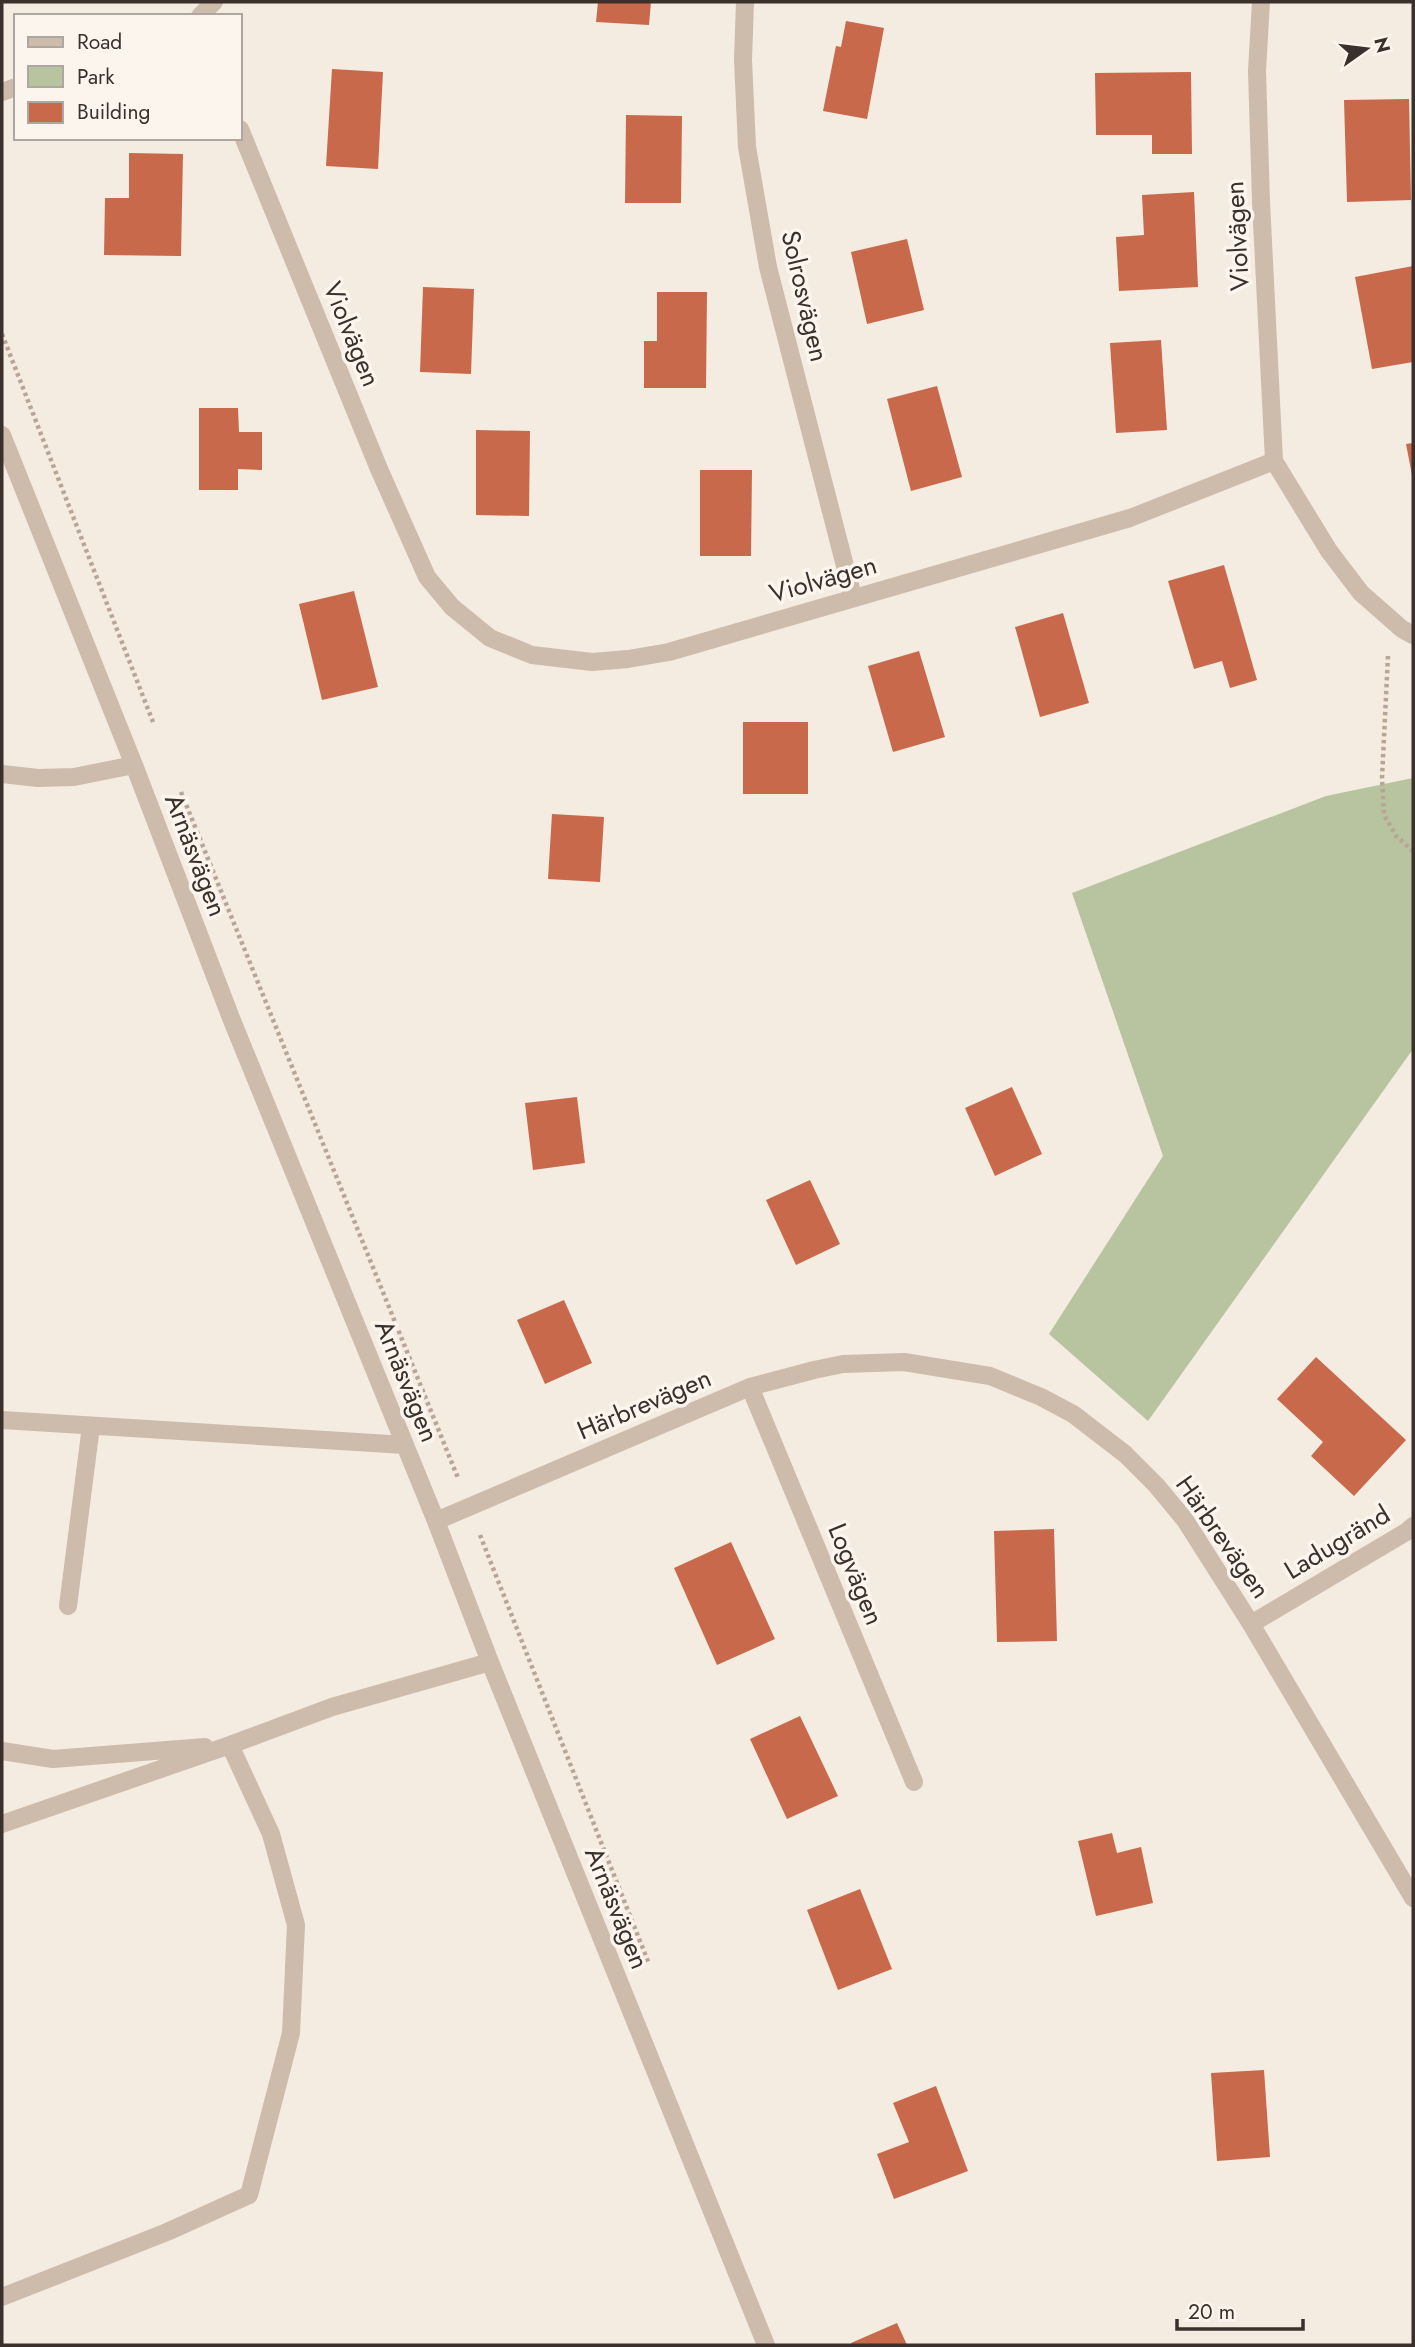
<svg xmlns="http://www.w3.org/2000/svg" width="1415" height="2347" font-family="Jost,sans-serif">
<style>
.green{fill:#b8c4a0}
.building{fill:#c8694b}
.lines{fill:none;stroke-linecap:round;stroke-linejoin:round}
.path{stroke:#b9a596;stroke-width:4.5;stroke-dasharray:3.5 3.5;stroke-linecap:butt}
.minor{stroke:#cdbbac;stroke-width:18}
.labels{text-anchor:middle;stroke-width:7;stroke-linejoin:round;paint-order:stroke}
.street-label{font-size:26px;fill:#3b302b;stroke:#fbf5ee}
</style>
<rect width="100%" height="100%" fill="#f4ebe1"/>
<path class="green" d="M1413 778V1049L1148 1421 1049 1334 1163 1156 1072 893 1326 796Z"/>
<path class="building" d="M598 2H651L649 25 596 22Z
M846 21 884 28 867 119 823 111 836 46 841 47Z
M332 69 383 72 378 169 326 166Z
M1191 72 1192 154H1152V135H1096L1095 73Z
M1409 99 1411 200 1347 202 1344 100Z
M626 115 682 116 681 203H625Z
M129 153 183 154 181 256 104 255 105 198H129Z
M1194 192 1198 287 1119 291 1116 237 1144 235 1142 195Z
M907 239 924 310 867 324 851 252Z
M1413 266V362L1372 369 1355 277Z
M423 287 474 289 471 374 420 372Z
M657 292H707L706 388H644V341H657Z
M1161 340 1167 430 1116 433 1110 343Z
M937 386 962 477 911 491 887 399Z
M199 408H238L239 432H262V470L238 469V490H199Z
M476 430 530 431 529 516 476 515Z
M1413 443V475H1412L1406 444Z
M700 470H752L751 556H700Z
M1224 565 1257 680 1230 688 1222 661 1194 669 1168 581Z
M354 591 378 687 322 700 299 604Z
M1063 613 1089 703 1040 717 1015 627Z
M919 651 945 737 893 752 868 666Z
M743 722H808V794H743Z
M552 814 604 817 600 882 548 879Z
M1012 1087 1042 1154 995 1176 965 1108Z
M577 1097 585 1163 533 1170 525 1103Z
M810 1180 840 1244 796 1265 766 1200Z
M564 1300 592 1363 545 1384 517 1320Z
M1316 1357 1406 1440 1354 1496 1311 1456 1323 1442 1277 1399Z
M1054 1529 1057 1641 997 1642 994 1531Z
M731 1542 775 1639 717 1665 674 1568Z
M800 1716 838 1796 787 1819 750 1739Z
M1112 1833 1117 1853 1141 1847 1153 1903 1096 1916 1078 1841Z
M860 1889 892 1969 838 1990 807 1910Z
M1264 2070 1270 2157 1217 2161 1211 2073Z
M936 2086 968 2171 894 2199 877 2154 909 2142 893 2103Z
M897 2323 907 2345H852L851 2343Z"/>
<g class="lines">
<path class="path" d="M2 334 153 722
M1388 656 1382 778 1384 815 1396 836 1413 851
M181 792 458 1478
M480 1535 649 1964"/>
<path class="minor" d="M745 2 743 60 747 147 768 267 853 597
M1261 2 1257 71 1261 202 1274 461 1329 551 1361 593 1402 629 1413 635
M200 16 214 2
M2 92 16 87
M240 129 379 469 427 577 452 607 490 638 532 655 592 662 628 659 669 652 1130 518 1274 461
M2 435 134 765 231 1018 436 1521 490 1662 766 2345
M2 774 38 778 74 777 134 765
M750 1387 914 1782
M2 1420 405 1445
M436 1521 750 1387 814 1370 843 1364 904 1362 990 1376 1041 1397 1073 1414 1125 1454 1156 1485 1185 1520 1251 1624 1413 1898
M68 1606 91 1426
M1251 1624 1406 1532 1413 1526
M2 1751 53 1759 205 1747
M2 1824 230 1745 332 1707 490 1662
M2 2297 167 2232 249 2195 291 2033 296 1925 271 1834 230 1745"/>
</g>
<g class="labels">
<g class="street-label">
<text transform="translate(1237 236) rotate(-93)" y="9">Violvägen</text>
<text transform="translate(805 296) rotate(77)" y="9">Solrosvägen</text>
<text transform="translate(352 334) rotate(68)" y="9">Violvägen</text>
<text transform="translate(823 579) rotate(-16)" y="9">Violvägen</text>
<text transform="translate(196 855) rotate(69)" y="9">Arnäsvägen</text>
<text transform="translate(407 1381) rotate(68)" y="9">Arnäsvägen</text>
<text transform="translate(644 1404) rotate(-23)" y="9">Härbrevägen</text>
<text transform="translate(1223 1537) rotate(55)" y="9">Härbrevägen</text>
<text transform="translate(1337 1542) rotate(-31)" y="9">Ladugränd</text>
<text transform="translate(856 1574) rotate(68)" y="9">Logvägen</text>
<text transform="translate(617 1908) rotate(68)" y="9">Arnäsvägen</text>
</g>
</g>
<rect width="1415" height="2347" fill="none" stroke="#3b302b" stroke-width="7"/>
<rect x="14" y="14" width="228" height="126" fill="#fbf5ee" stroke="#aea6a0" stroke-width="2"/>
<rect x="28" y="37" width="35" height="10" fill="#cdbbac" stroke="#aea6a0" stroke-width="2"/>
<text x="77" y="49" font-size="21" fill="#3b302b">Road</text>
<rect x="28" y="66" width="35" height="21" fill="#b8c4a0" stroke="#aea6a0" stroke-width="2"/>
<text x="77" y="84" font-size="21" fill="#3b302b">Park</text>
<rect x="28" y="102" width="35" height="21" fill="#c8694b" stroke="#aea6a0" stroke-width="2"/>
<text x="77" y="119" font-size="21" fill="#3b302b">Building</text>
<g transform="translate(1366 49) rotate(76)" stroke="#fbf5ee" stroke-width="5" paint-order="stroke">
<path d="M0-5L12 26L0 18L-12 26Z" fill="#3b302b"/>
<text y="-10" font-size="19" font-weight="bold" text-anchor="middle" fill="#3b302b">N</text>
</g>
<path d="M1177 2319v10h126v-10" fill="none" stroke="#3b302b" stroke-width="3.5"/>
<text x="1188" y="2319" font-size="21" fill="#3b302b" stroke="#fbf5ee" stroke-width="5" paint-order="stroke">20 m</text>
</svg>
